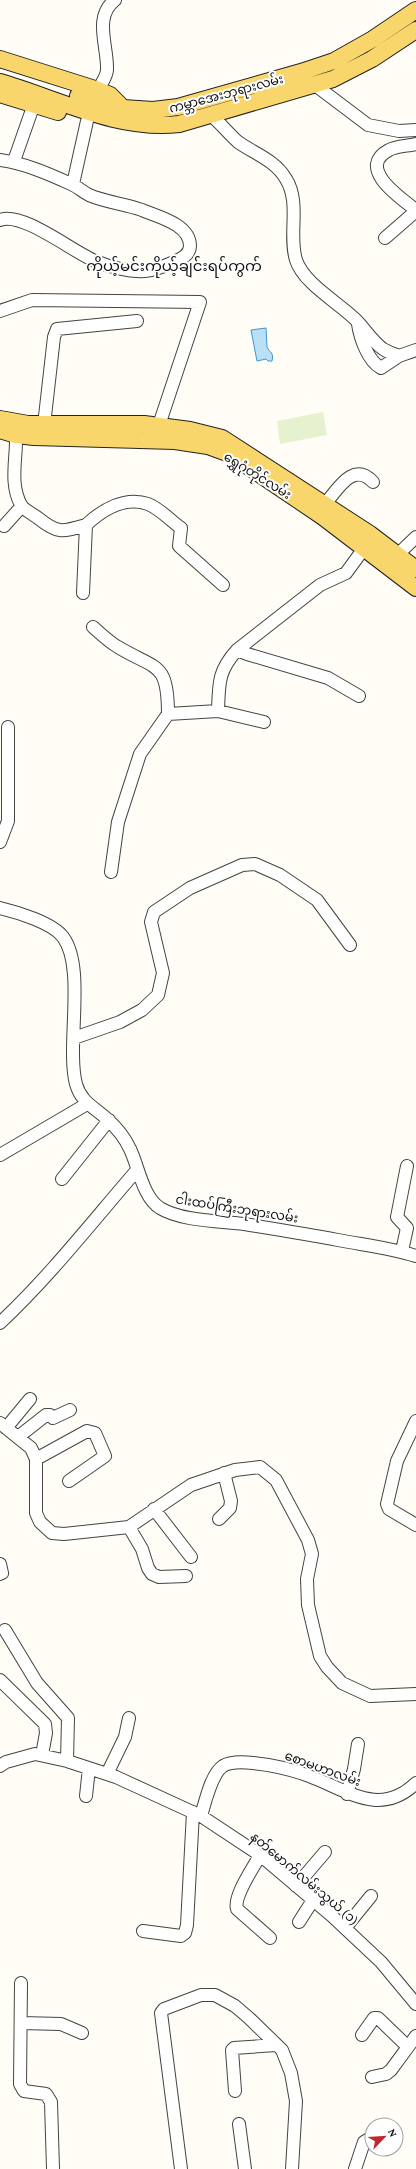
<svg xmlns="http://www.w3.org/2000/svg" width="416" height="2169" font-family="'Crimson Pro','Noto Sans Myanmar',serif">
<style>
.pitch{fill:#e6f2cf}
.water{fill:#b9e0f7;stroke:#3f96cf}
.lines{fill:none;stroke-linecap:round;stroke-linejoin:round}
.minor-casing{stroke:#444;stroke-width:14}
.major-casing{stroke:#222;stroke-width:18}
.minor{stroke:#fff;stroke-width:12}
.major{stroke:#f9d66b;stroke-width:16}
.labels{text-anchor:middle;stroke-width:4;stroke-linejoin:round;paint-order:stroke}
.street-label{font-size:13px;fill:#111;stroke:#fff}
.quarter-label{font-size:15px;fill:#111;stroke:#fff}
</style>
<rect width="100%" height="100%" fill="#fffdf5"/>
<path class="pitch" d="M323 412 327 435 280 444 277 421Z"/>
<path class="water" d="M266 328 267 347C270 353 274 352 272 361H268L266 359 257 361 251 330Z"/>
<g class="lines">
<g class="minor-casing">
<path id="minor" d="M315 85 368 125 399 131 416 130
M98 90C101 84 107 76 107 70 108 46 93 17 115 0
M212 116C221 124 229 134 238 142 255 154 275 160 286 179 301 203 288 234 296 260 304 284 338 302 356 320 365 329 372 341 383 349 388 352 393 354 399 356
M416 144C408 146 396 146 389 150 355 168 402 199 416 210
M0 160C24 163 49 174 71 184 78 187 83 192 89 195 105 202 125 204 142 210 158 217 190 224 190 246 190 255 181 259 174 262 165 266 155 270 145 271 129 272 110 267 95 261 73 252 22 211 0 220
M14 161 34 104
M73 184 87 121
M385 238 416 211
M0 311 32 300 200 302 156 434
M358 324C360 338 368 361 381 368L399 356 416 350
M44 425 54 337 57 329 137 321
M16 435C17 458 9 483 21 505 24 510 33 514 38 518 58 534 62 532 86 525
M325 504C338 489 353 461 373 482
M4 526 22 506
M392 560 416 537
M83 593 86 525C102 510 125 496 148 504 159 508 171 521 181 528L179 546 223 585
M93 627C101 634 109 642 118 647 156 670 168 661 168 714L218 711 264 722
M237 650 247 654 328 678 359 696
M218 711C219 683 218 671 237 650L320 585 346 573 365 547
M0 842 8 821V727
M111 872 118 822 140 754 168 714
M0 908C17 912 53 923 63 937 86 968 66 1045 76 1084 81 1102 94 1107 107 1119 116 1127 125 1138 130 1149 138 1165 143 1198 160 1208 181 1221 219 1221 244 1224 275 1229 307 1234 338 1240 364 1245 391 1248 416 1256
M74 1038 120 1022 142 1010 158 995 163 973 151 922 154 912 190 888 242 865 255 864 280 875 317 900 350 945
M0 1155 87 1104
M62 1179 109 1120
M402 1251 407 1228 397 1217 407 1166
M0 1323C50 1276 92 1222 137 1170
M416 1421 397 1461 387 1504 389 1509 416 1525
M0 1423 31 1448 36 1459V1513L40 1522 52 1533 64 1534 129 1527 191 1485 235 1470 260 1467 276 1480 308 1540 312 1554 307 1579 308 1605 320 1656 327 1667 342 1683 370 1696 416 1694
M6 1428 30 1399
M18 1437 46 1415H50L53 1418 70 1410
M36 1459 87 1431 95 1433 105 1456 69 1481
M154 1509 191 1557
M219 1519 230 1508 231 1501 224 1473
M129 1527 142 1549 148 1568 152 1574 159 1577 186 1576
M0 1564 2 1573 0 1574
M5 1630 37 1683 68 1718 67 1761
M0 1680 45 1724 46 1733 42 1755
M0 1766 6 1762 35 1754 67 1761 116 1777 201 1816 260 1855 332 1916 381 1962 416 2004
M107 1774 125 1737 129 1718
M347 1794 354 1769 358 1744
M86 1796 89 1768
M201 1816C205 1803 211 1774 223 1766 231 1761 244 1762 253 1763 273 1765 291 1769 309 1776 347 1790 380 1818 416 1783
M260 1855C254 1867 233 1896 237 1909L270 1938
M296 1886 325 1852
M299 1922 313 1900
M345 1928 371 1896
M143 1931 181 1936 185 1933 187 1925 193 1812
M21 1983 20 2084 24 2091 46 2094 51 2102 53 2169
M21 2023 61 2024 82 2033
M362 2035 374 2018H378L408 2047
M372 2077 386 2074 391 2070 416 2036
M235 2091 232 2050 234 2048 276 2045
M239 2124 245 2169
M181 2169 161 2013 164 2009 201 1995H215L235 2006 249 2018 282 2050 291 2073 296 2101 292 2169
M355 2169 364 2142 372 2137"/>
</g>
<g class="major-casing">
<path id="major" d="M0 59 98 90 110 95 120 105
M0 82C58 99 118 131 179 124L333 79 372 59 416 30
M0 94 58 112
M78 96 123 108 153 110 178 107 301 72 334 61 373 39 416 10
M0 419 28 424H144L190 430 222 438 370 534 416 569
M0 430 16 435 34 437 175 441 208 446 230 454 323 517 416 588"/>
</g>
<use href="#minor" class="minor"/>
<use href="#major" class="major"/>
</g>
<g class="labels">
<g class="street-label">
<text transform="translate(226 93) rotate(-15)" y="5">ကမ္ဘာအေးဘုရားလမ်း</text>
<text transform="translate(258 475) rotate(32)" y="5">ရွှေဂုံတိုင်လမ်း</text>
<text transform="translate(237 1208) rotate(9)" y="5">ငါးထပ်ကြီးဘုရားလမ်း</text>
<text transform="translate(323 1768) rotate(20)" y="5">စောမဟာလမ်း</text>
<text transform="translate(305 1878) rotate(40)" y="5">နတ်မောက်လမ်းသွယ် (၁)</text>
</g>
<g class="quarter-label">
<text x="174" y="271">ကိုယ့်မင်းကိုယ့်ချင်းရပ်ကွက်</text>
</g>
</g>
<g transform="translate(384 2137) rotate(65)"><circle r="19" fill="#ffffff" stroke="#a0a0a0"/>
<path d="M0-3L7 15L0 10L-7 15Z" fill="#c4262e"/>
<text y="-6" font-size="11" font-weight="bold" text-anchor="middle" fill="#111111">N</text>
</g>
</svg>
